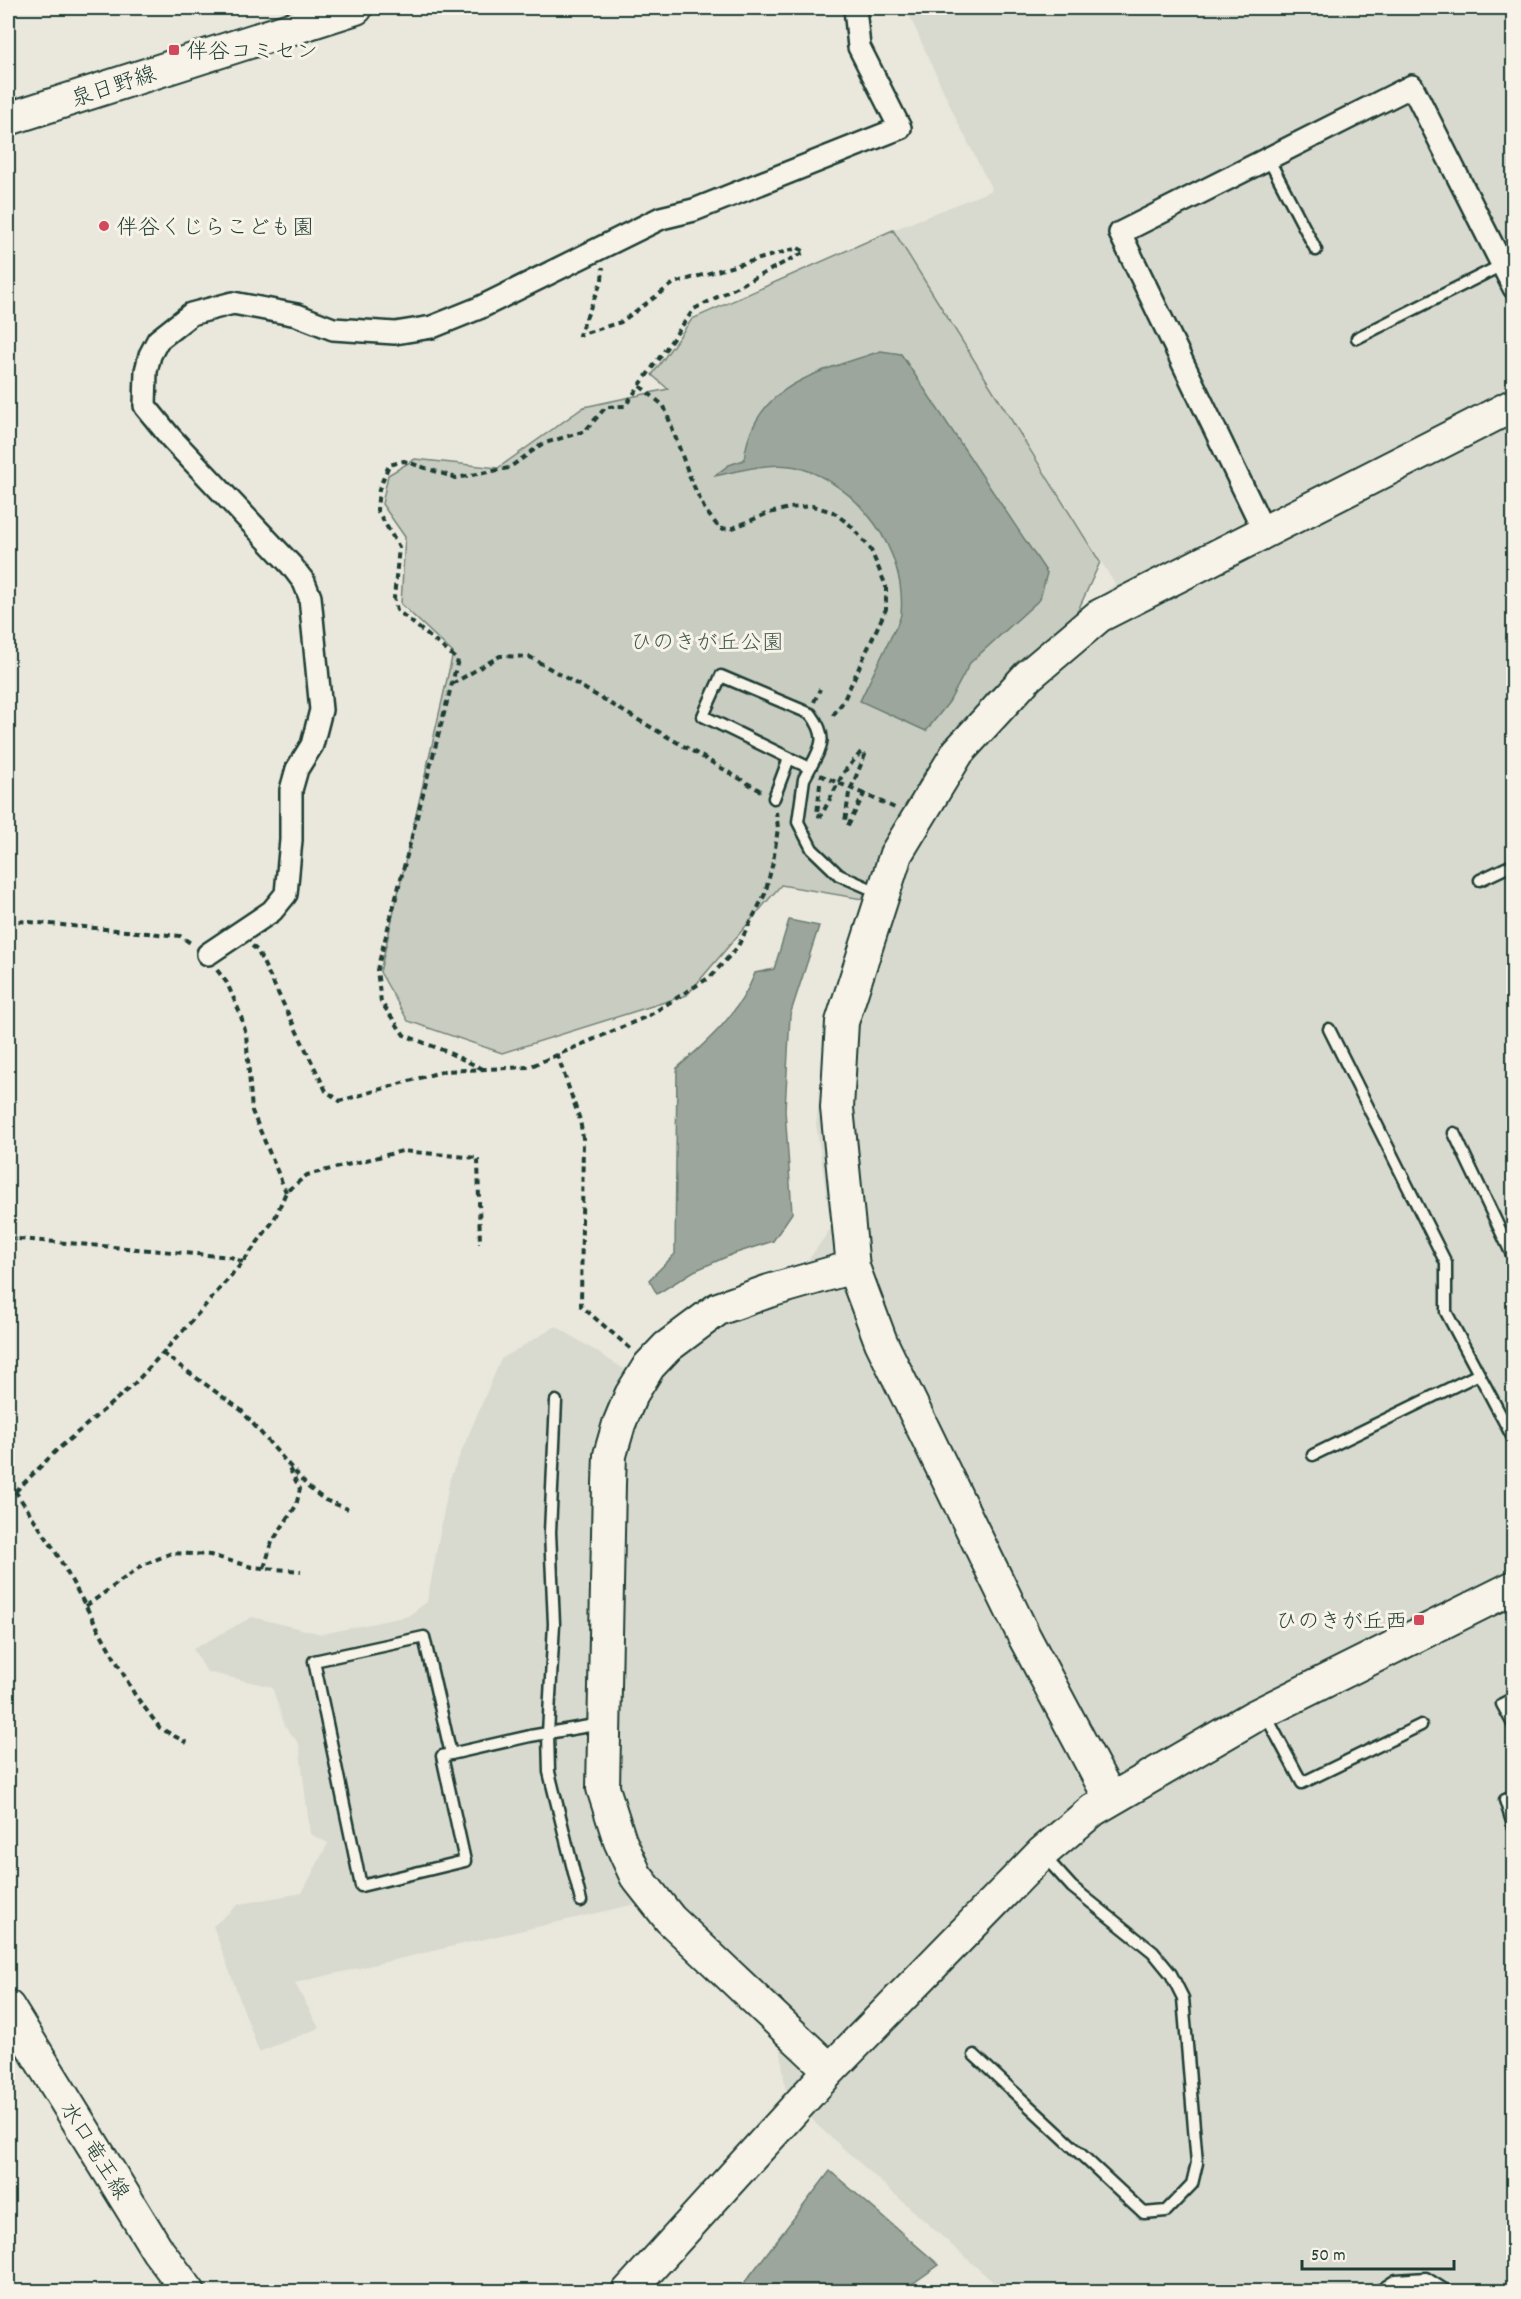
<svg xmlns="http://www.w3.org/2000/svg" width="1521" height="2299" font-family="Dekko,'Klee One',sans-serif">
<style>
.built{fill:#d9dacf}
.green{fill:#c8ccc1;stroke:#74847a;stroke-width:1.5}
.water{fill:#9ca69c;stroke:#6a7c72;stroke-width:1.5}
.lines{fill:none;stroke-linecap:round;stroke-linejoin:round}
.lane-casing{stroke:#1f3d34;stroke-width:15}
.street-casing{stroke:#1f3d34;stroke-width:26}
.secondary-casing{stroke:#1f3d34;stroke-width:36}
.path{stroke:#1f3d34;stroke-width:4;stroke-dasharray:6 4.5;stroke-linecap:butt}
.lane{stroke:#f7f3e8;stroke-width:10}
.street{stroke:#f7f3e8;stroke-width:21}
.secondary{stroke:#f7f3e8;stroke-width:32}
.poi-dot{fill:#d1495b;stroke:#f7f3e8;stroke-width:2}
.labels{text-anchor:middle;stroke-width:6;stroke-linejoin:round;paint-order:stroke}
.poi-label{font-size:22px;fill:#1f3d34;stroke:#f7f3e8;text-anchor:start}
.street-label{font-size:22px;fill:#1f3d34;stroke:#f7f3e8}
.park-label{font-size:22px;fill:#415a50;stroke:#f7f3e8}
</style>
<rect width="100%" height="100%" fill="#eae8dd"/>
<filter id="ink" filterUnits="userSpaceOnUse"><feTurbulence type="fractalNoise" baseFrequency=".0167" numOctaves="2"/><feDisplacementMap in="SourceGraphic" scale="12" xChannelSelector="R" yChannelSelector="G"/><feConvolveMatrix kernelMatrix="1 2 1 2 8 2 1 2 1" color-interpolation-filters="sRGB"/></filter>
<g filter="url(#ink)">
<path class="built" d="M906 8H1513V2291H1003L817 2125 785 2088 780 2043 671 1944 636 1904 295 1983 319 2028 259 2052 213 1926 239 1904 302 1893 328 1843 310 1834 299 1744 285 1726 272 1687 207 1672 193 1649 252 1617 322 1634 408 1616 427 1602 450 1478 501 1359 556 1326 624 1369 676 1320 709 1298 804 1266 831 1228 816 1124 831 999 862 899 889 837 924 773 991 690 1115 584 893 230 992 190 956 119Z"/>
<path class="green" d="M893 230 1100 562 1075 617 991 690 924 773 889 837 862 899 781 885 687 995 502 1053 408 1021 380 972 453 653 401 604 405 537 382 504 388 475 415 459 498 468 584 407 668 389 652 375 692 319Z"/>
<path class="water" d="M881 351 901 354 1047 573 1040 599 970 663 949 702 926 731 860 701C870 680 880 660 890 639 893 632 900 622 901 614 907 550 859 486 800 468 773 460 740 471 714 476L729 465 744 460C753 384 819 372 881 351Z
M789 920 819 926 790 1015 785 1110 792 1213 773 1241 733 1254 694 1271 657 1294 649 1280 675 1254 677 1068C708 1041 740 1013 755 973L774 969Z
M830 2171 939 2265 902 2291H738Z"/>
<g class="lines">
<g class="lane-casing">
<path id="lane" d="M1268 158 1316 250
M1357 338 1502 265
M789 758 703 716 721 676 811 714C828 737 822 746 810 768
M774 798 789 758 810 768 804 779 798 822 812 849 839 875 880 893
M1480 880 1514 864
M1329 1029 1446 1263V1312L1514 1440
M1454 1133 1514 1259
M556 1401 550 1532 554 1624 548 1733 549 1772 581 1901
M1313 1455 1479 1374
M1514 1698 1502 1704 1514 1726
M1265 1714 1302 1783 1421 1725
M451 1754 424 1637 314 1661 361 1886 465 1861 442 1756 451 1754 530 1736 601 1724
M1514 1796 1505 1800 1514 1828
M974 2055 1144 2213 1166 2211 1192 2184 1197 2163 1183 1998 1171 1974 1153 1952 1072 1887 1044 1856
M1378 2292 1396 2280 1426 2278 1448 2292"/>
</g>
<g class="street-casing">
<path id="street" d="M1264 531 1120 233 1412 86 1514 288
M208 954 272 911 286 894 291 840V790L297 769 312 745 321 710 310 597 304 582 291 565 171 438 145 406 146 371 150 355 158 340 191 314 233 303 297 315 333 329 395 333 432 327 479 308 661 218 694 210 900 128 859 47 855 8"/>
</g>
<g class="secondary-casing">
<path id="secondary" d="M8 119 356 8
M1110 1798 1025 1638 881 1342 853 1267 837 1108 842 1022 896 854 958 752 1028 676 1099 616 1514 405
M8 2007 158 2251 189 2292
M830 2070 670 1919 636 1876 620 1841 603 1788 609 1484 610 1455 619 1424 631 1395 649 1366 667 1347 718 1309 769 1291 853 1267
M628 2292 830 2070 1042 1853 1093 1810 1253 1717 1514 1587"/>
</g>
<path class="path" d="M640 386 664 406 691 480 705 510 720 529 733 528 766 514 789 508 813 506 833 512 850 525 870 548 886 586V609L843 702 831 718
M452 684 500 656 530 657 761 791
M814 702 820 689
M820 775 864 794
M820 784 817 815 821 816 844 772 861 752 865 755 849 793 845 822 849 824 864 794 895 808
M8 920 180 936 192 944
M252 946 257 950 326 1091 340 1101 444 1071 529 1067 648 1016 710 977 737 948 765 894 773 862 778 828 776 812
M217 970 227 983 240 1013 246 1034 252 1111 286 1192
M557 1054 580 1120 583 1138 581 1306 631 1349
M483 1069 445 1051 404 1035 381 1002 377 970 458 660 397 610 394 598 399 547 377 510 379 489 389 465 404 461 456 478 509 468 542 444 585 431 606 407 625 406 694 309 805 252 798 248 674 283 621 322 579 335 602 280 603 267
M8 1238 231 1257 243 1262
M162 1353 241 1410 309 1488 325 1500 348 1509
M15 1491 54 1549 135 1695 160 1728 187 1743
M8 1499 57 1450 134 1384 182 1332 243 1262 274 1220 286 1192 307 1175 402 1151 478 1158 480 1244
M264 1568 272 1542 296 1506 300 1489 289 1468
M86 1606 143 1565 172 1553 210 1555 252 1567 301 1571"/>
<use href="#lane" class="lane"/>
<use href="#street" class="street"/>
<use href="#secondary" class="secondary"/>
</g>
</g>
<g class="poi-dot">
<rect x="168" y="44" width="12" height="12" rx="3"/>
<circle cx="104" cy="226" r="6"/>
<rect x="1413" y="1614" width="12" height="12" rx="3"/>
</g>
<g class="labels">
<g class="poi-label">
<text x="186" y="58">伴谷コミセン</text>
<text x="116" y="234">伴谷くじらこども園</text>
<text x="1407" y="1628" text-anchor="end">ひのきが丘西</text>
</g>
<g class="street-label">
<text transform="translate(113 85) rotate(-18)" y="8">泉日野線</text>
<text transform="translate(96 2150) rotate(58)" y="8">水口竜王線</text>
</g>
<g class="park-label">
<text x="707" y="649">ひのきが丘公園</text>
</g>
</g>
<rect width="1521" height="2299" fill="none" stroke="#f7f3e8" stroke-width="30"/>
<rect x="15" y="15" width="1491" height="2269" fill="none" stroke="#1f3d34" stroke-width="2" filter="url(#ink)"/>
<path d="M1302 2260v9h152v-9" fill="none" stroke="#1f3d34" stroke-width="3"/>
<text x="1311" y="2260" font-size="18" fill="#1f3d34" stroke="#f7f3e8" stroke-width="4.5" paint-order="stroke">50 m</text>
</svg>
